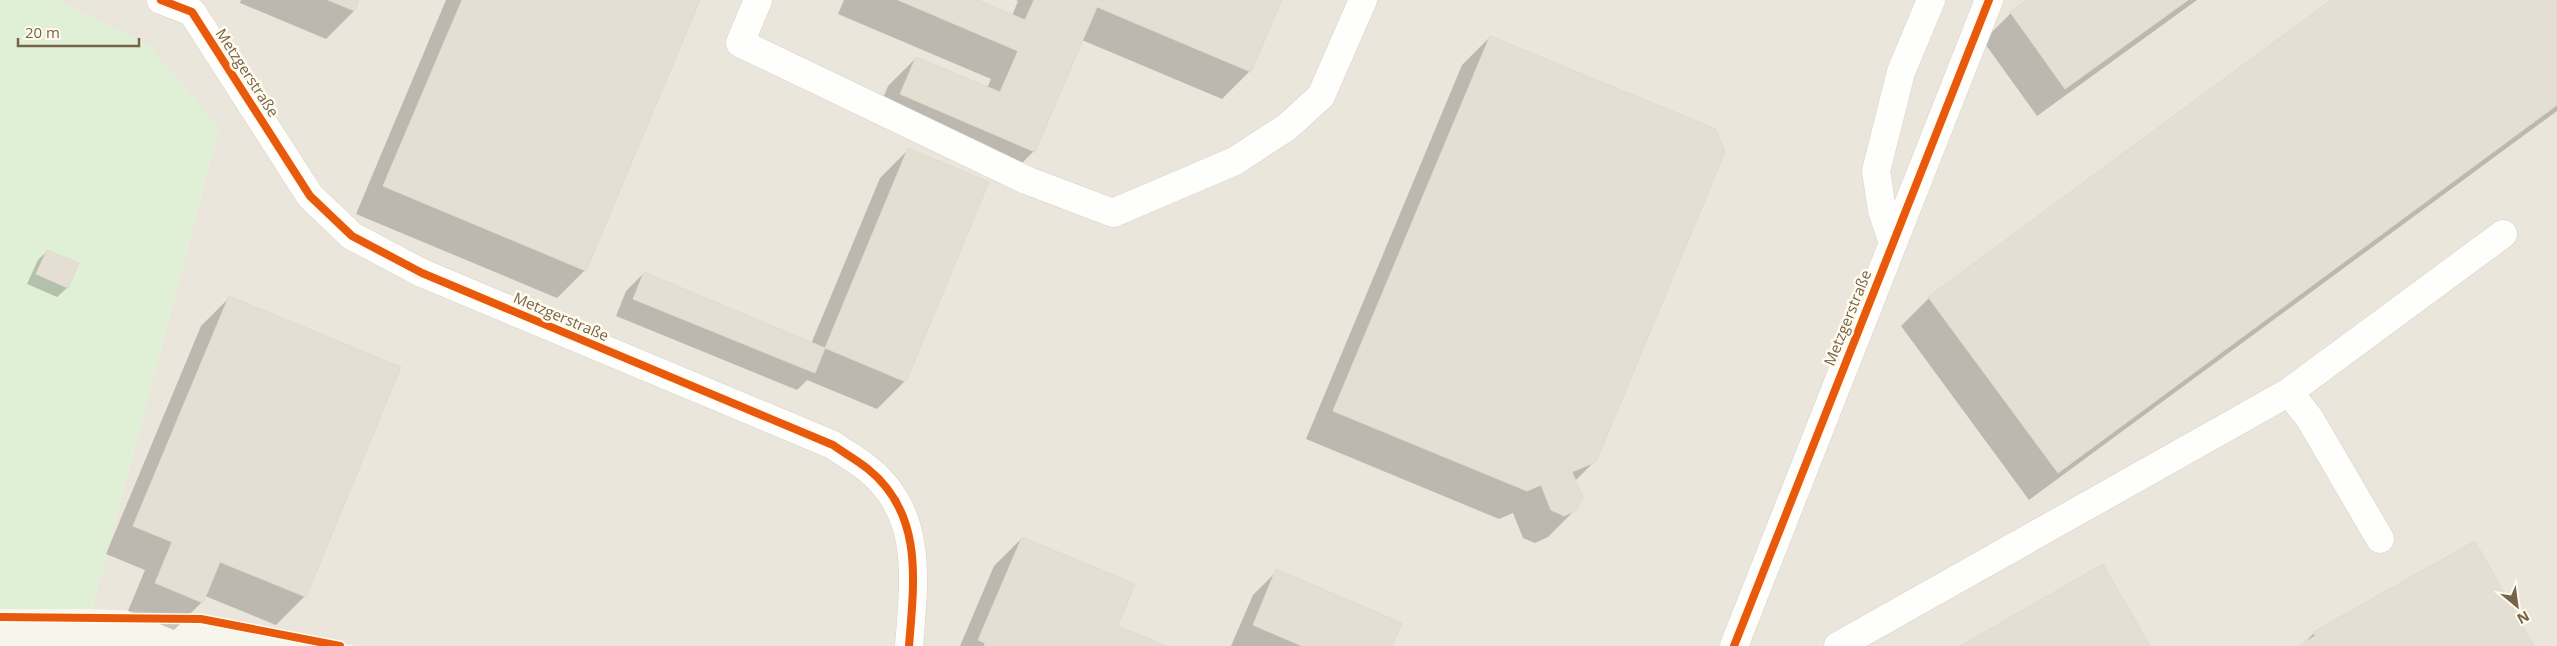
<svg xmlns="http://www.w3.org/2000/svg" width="2557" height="646" font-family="'Open Sans',sans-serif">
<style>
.industrial{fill:#ebe6dc}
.green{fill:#e0f0d7}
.shadow{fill:#0003}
.building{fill:#e5ded3;stroke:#e1dace}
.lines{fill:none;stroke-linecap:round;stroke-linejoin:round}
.minor-casing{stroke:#d7d2ca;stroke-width:29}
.minor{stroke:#fefefc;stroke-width:28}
.cycleway-casing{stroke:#fffbee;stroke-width:11}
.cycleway{stroke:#e8590c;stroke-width:8}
.labels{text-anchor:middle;stroke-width:5;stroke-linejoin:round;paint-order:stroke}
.street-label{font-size:15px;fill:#77634a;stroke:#fffbee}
</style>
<rect width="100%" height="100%" fill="#f8f5ec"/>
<path class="industrial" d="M56 0H2557V646H354L197 614 92 609 219 128Z"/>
<path class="green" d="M0 0H56L150 46 219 128 92 609H0Z"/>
<path class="shadow" d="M241 0H358L354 11 326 39 240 3Z
M446 0H699L585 270 557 298 356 214Z
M844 0H975L1012 16 1018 1 1016 0H1280L1250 71 1222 99 1082 40 1034 151 1006 179 873 122 888 86 916 58 987 88 991 79 838 14Z
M2029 0H2197L2037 116 1983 41 2011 13Z
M2333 0H2557V111L2029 500 1901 326 1929 298Z
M1490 37 1595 461 1575 481 1576 509 1548 537 1535 543 1523 538 1513 513 1499 519 1306 439 1462 65Z
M908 150 905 381 877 409 807 380 797 390 616 316 626 291 644 273 811 344 880 178Z
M47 251 77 264 67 288 57 297 27 284 38 260Z
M229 298 399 367 304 597 276 625 205 596 202 602 174 630 128 611 145 570 106 554 201 326Z
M1022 538 1117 626 1164 646H960L994 566Z
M1277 571 1390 646H1231L1253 595Z
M2314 633 2533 646H2301Z"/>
<path class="building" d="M328 0H359L355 11Z
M462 0H700L586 271 383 186Z
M898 0H978L1025 20 1034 0H1282L1251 72 1097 7 1035 152 900 94 916 57 1000 92 1018 51Z
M2027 0H2188L2065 89 2010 12Z
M2331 0H2557V105L2058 473 1928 297Z
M1490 36 1716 129 1725 152 1596 462 1572 472 1583 497 1577 510 1564 516 1551 510 1541 485 1527 491 1333 411Z
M908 148 989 182 906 382 825 348Z
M47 250 79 263 68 288 36 274Z
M644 272 825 348 815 373 633 299Z
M229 296 401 367 306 597 220 562 203 603 155 583 172 542 133 526Z
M1022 537 1135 584 1118 626 1167 646H984L985 643 978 640Z
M2475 541 2534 646H2298L2315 636 2313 632Z
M2103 564 2150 646H1960Z
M1276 569 1402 623 1392 646H1302L1253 625Z"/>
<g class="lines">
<g class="minor-casing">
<path id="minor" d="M161 0 192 12 310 196 352 236 422 273 833 445C844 453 857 460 868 469 924 514 914 582 909 646
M758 0 740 43 1026 180 1113 213 1235 161 1287 127 1321 96 1363 0
M1893 243 1882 210 1876 171 1901 72 1931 0
M2289 392 2310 419 2380 539
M1734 646 1989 0
M1838 646 2289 392 2503 234"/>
</g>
<use href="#minor" class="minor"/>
<g class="cycleway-casing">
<path id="cycleway" d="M161 0 192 12 310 196 352 236 422 273 833 445C844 453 857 460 868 469 924 514 914 582 909 646
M0 617 201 619 340 646
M1734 646 1989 0"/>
</g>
<use href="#cycleway" class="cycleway"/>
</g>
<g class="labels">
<g class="street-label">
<text transform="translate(247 73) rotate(57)" y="5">Metzgerstraße</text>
<text transform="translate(561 317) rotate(23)" y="5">Metzgerstraße</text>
<text transform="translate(1848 318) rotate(-68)" y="5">Metzgerstraße</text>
</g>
</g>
<g transform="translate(2517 606) rotate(151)" stroke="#fffbee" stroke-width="4" paint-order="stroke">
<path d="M0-4L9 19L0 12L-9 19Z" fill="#77634a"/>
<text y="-8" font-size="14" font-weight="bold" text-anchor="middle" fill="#77634a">N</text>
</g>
<path d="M18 38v8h121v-8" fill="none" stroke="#77634a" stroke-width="2.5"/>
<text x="25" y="38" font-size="15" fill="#77634a" stroke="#fffbee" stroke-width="4" paint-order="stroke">20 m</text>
</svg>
